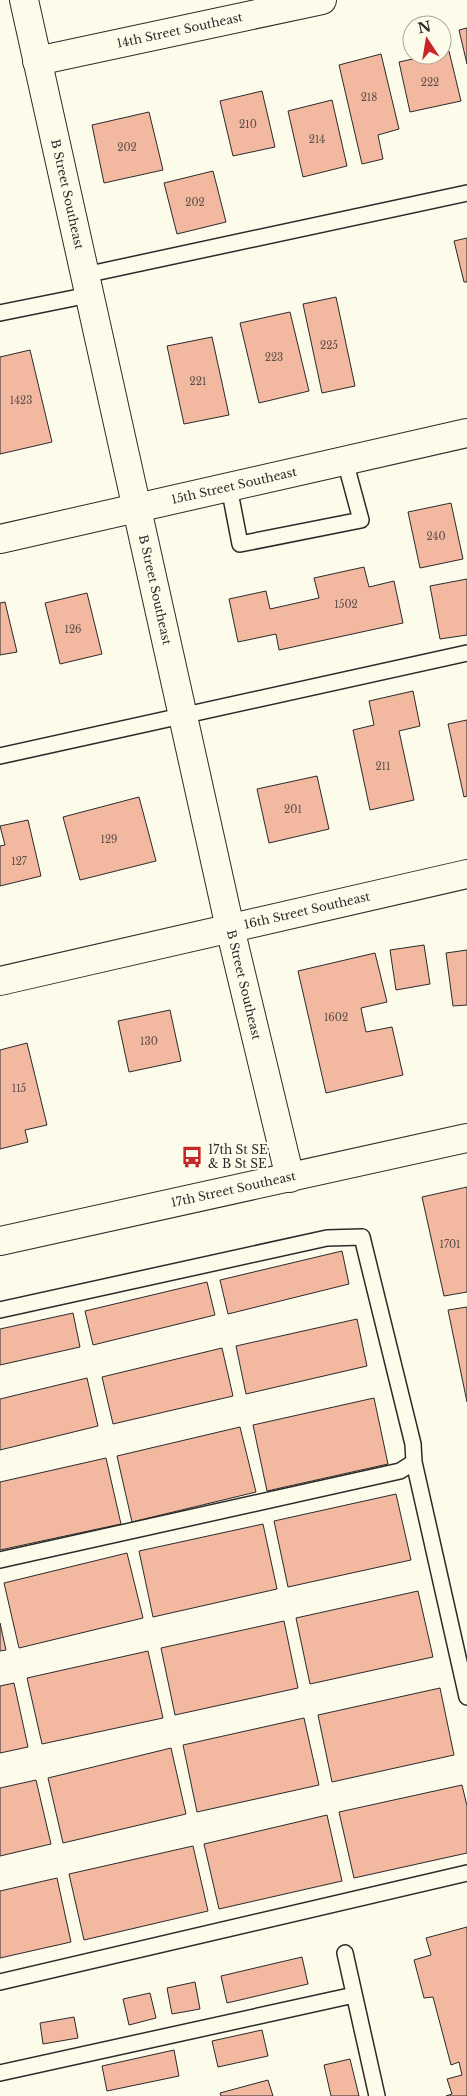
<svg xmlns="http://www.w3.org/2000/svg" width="467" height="2096" font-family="'Libre Baskerville',serif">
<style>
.building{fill:#f2b8a0;stroke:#2b2b2b}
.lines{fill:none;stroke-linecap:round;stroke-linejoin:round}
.service-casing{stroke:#2b2b2b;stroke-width:18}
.minor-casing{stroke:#2b2b2b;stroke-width:30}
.tertiary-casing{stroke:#2b2b2b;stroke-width:30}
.service{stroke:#fdfbea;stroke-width:15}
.minor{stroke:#fdfbea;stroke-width:28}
.tertiary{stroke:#fdfbea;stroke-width:28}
.labels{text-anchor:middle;stroke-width:4;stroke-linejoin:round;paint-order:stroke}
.number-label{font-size:10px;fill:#5d4e48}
.street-label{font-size:12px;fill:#2b2b2b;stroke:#fdfbea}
.poi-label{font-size:12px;fill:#2b2b2b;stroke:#fdfbea;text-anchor:start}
</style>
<rect width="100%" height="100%" fill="#fdfbea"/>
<path class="building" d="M467 28V64L459 30Z
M449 51 461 101 410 112 399 62 431 55H442V52Z
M381 54 399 129 378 135 383 159 362 164 339 65Z
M262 91 275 147 233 156 220 101Z
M332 100 347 166 303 177 288 111Z
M149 112 163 170 104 183 92 125Z
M213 171 226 222 177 234 164 183Z
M467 238V282H464L454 241Z
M336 297 355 386 322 393 303 304Z
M290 312 309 391 259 403 240 323Z
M212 337 229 415 184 424 167 346Z
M30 350 52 442 0 454V357Z
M451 503 463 559 420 568 408 512Z
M364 567 369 587 394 581 403 623 279 650 276 634 238 642 229 599 266 591 270 609 319 598 314 578Z
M467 579V635L440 639 430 586Z
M87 593 102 654 60 664 45 603Z
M5 602 17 652 0 655V603Z
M413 691 420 726 399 731 414 800 370 810 353 730 374 725 369 701Z
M467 720V796L464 797 448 724Z
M317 776 329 829 269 843 257 789Z
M139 797 156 861 80 880 63 817Z
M28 820 41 876 0 886V846L5 845 0 826Z
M424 945 430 984 396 990 390 950Z
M467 950V1005L453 1006 446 953Z
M375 953 387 1002 361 1008 366 1032 392 1027 403 1075 326 1093 298 971Z
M170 1010 181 1061 129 1072 118 1021Z
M27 1043 47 1125 25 1130 28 1142 0 1149V1050Z
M467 1187V1292L444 1296 422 1197Z
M342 1251 349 1284 228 1314 220 1280Z
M207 1282 215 1315 93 1345 85 1311Z
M467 1307V1402L448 1310Z
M73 1313 80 1347 0 1365V1329Z
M357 1319 367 1366 246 1394 236 1346Z
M222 1348 233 1396 113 1424 102 1377Z
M87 1378 98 1426 0 1450V1399Z
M374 1398 388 1464 267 1491 253 1425Z
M240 1427 256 1492 132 1522 117 1456Z
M106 1458 121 1524 0 1550V1482Z
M396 1494 411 1560 288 1587 274 1521Z
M263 1524 277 1589 153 1617 139 1551Z
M127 1553 143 1618 19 1648 4 1583Z
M418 1591 433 1657 310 1684 296 1618Z
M284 1621 298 1688 175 1715 161 1648Z
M0 1623 6 1650 0 1651Z
M148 1651 163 1718 42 1744 27 1678Z
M14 1683 28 1747 0 1753V1686Z
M440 1688 454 1755 332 1782 318 1715Z
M304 1718 319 1785 197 1812 183 1745Z
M171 1748 186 1814 63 1843 48 1778Z
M36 1780 51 1844 0 1856V1788Z
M462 1785 467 1806V1853L354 1878 339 1812Z
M327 1815 342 1881 219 1909 204 1844Z
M193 1846 208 1911 84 1940 69 1874Z
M57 1878 71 1942 0 1958V1891Z
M467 1927V2096H446L452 2094 447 2079 462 2075 459 2062 451 2065 433 1997 424 1998 414 1960 431 1955 426 1938Z
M302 1957 308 1984 227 2003 221 1976Z
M195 1982 200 2009 172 2014 167 1988Z
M150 1993 156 2018 129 2025 123 1999Z
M74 2017 78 2038 43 2044 40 2023Z
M262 2030 268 2056 218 2067 212 2041Z
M174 2050 179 2076 107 2091 102 2066Z
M350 2059 359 2096H331L324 2065Z
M268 2080 273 2096H221L220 2093Z"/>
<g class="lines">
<g class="service-casing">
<path id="service" d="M85 275 467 193
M0 313 89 295
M229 487 240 544 361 520 345 461
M0 756 467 653
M0 1310 327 1238 362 1237 413 1444 414 1462 400 1471 0 1560
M414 1462 467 1697
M345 1953 377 2096
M0 1982 467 1873
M0 2073 354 1995"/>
</g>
<g class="minor-casing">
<g id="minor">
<path id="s1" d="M24 0 230 928 290 1178"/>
<path id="s2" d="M37 61 322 0"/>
<path id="s3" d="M0 539 467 433"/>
<path id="s4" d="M0 981 467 874"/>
</g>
</g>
<g class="tertiary-casing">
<g id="tertiary">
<path id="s5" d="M0 1241 467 1138"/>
</g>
</g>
<use href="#service" class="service"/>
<use href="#minor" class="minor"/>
<use href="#tertiary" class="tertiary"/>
</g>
<defs>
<g id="bus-bare" transform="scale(1.725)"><path d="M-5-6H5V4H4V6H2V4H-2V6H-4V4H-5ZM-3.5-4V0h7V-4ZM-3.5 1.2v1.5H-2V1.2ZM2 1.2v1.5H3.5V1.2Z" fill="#c62828" stroke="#fdfbea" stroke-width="2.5" paint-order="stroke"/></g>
</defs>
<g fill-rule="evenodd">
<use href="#bus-bare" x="192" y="1157"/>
</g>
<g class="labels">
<g class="number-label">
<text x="430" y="86">222</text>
<text x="369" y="101">218</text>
<text x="248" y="128">210</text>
<text x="317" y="143">214</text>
<text x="127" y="151">202</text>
<text x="195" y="206">202</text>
<text x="329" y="349">225</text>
<text x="274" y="361">223</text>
<text x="198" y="385">221</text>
<text x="21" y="404">1423</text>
<text x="436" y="540">240</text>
<text x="346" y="608">1502</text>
<text x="73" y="633">126</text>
<text x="383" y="770">211</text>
<text x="293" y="813">201</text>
<text x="109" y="843">129</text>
<text x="19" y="865">127</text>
<text x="336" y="1021">1602</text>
<text x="149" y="1045">130</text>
<text x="19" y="1092">115</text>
<text x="450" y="1248">1701</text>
</g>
<g class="street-label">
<text dy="4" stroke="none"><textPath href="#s2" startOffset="146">14th Street Southeast</textPath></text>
<text dy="4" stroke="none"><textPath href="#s1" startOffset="199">B Street Southeast</textPath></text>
<text dy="4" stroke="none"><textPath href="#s3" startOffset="240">15th Street Southeast</textPath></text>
<text dy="4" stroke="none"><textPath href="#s1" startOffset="604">B Street Southeast</textPath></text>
<text dy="4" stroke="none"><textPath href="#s4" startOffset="315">16th Street Southeast</textPath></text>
<text dy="4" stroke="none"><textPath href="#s1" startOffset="1009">B Street Southeast</textPath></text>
<text dy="4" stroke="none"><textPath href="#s5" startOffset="239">17th Street Southeast</textPath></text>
</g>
<g class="poi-label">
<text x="208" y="1154">17th St SE<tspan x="208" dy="14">&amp; B St SE</tspan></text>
</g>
</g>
<g transform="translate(427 40) rotate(348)"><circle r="24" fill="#fdfbea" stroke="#a9a89e"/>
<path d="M0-4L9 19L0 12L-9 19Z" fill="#c62828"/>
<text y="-8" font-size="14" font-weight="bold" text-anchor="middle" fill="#2b2b2b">N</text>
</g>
</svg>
